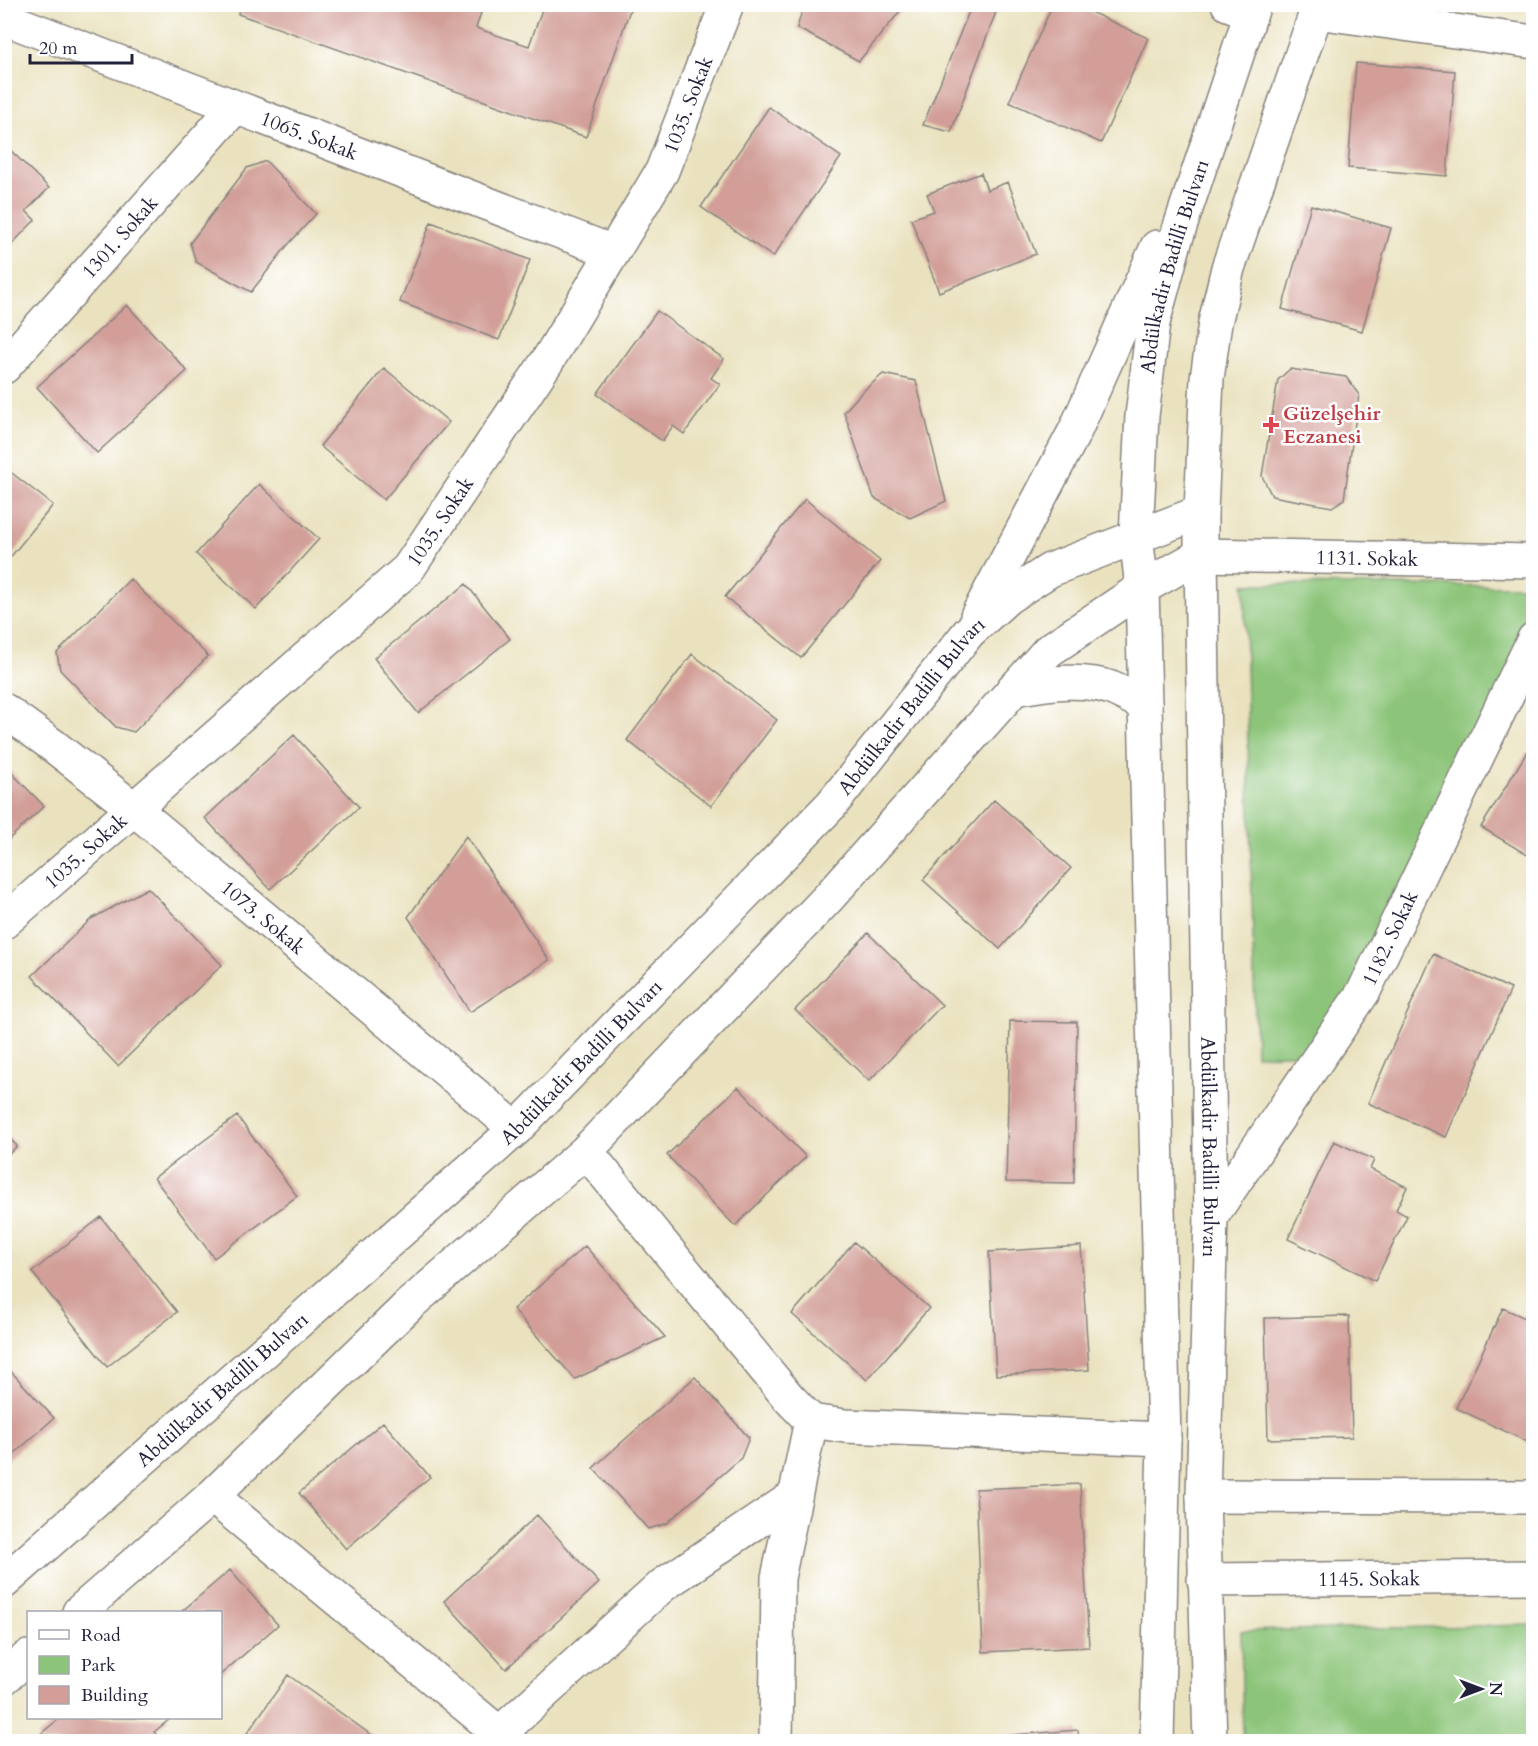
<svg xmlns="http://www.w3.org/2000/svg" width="1538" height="1746" font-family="Cardo,serif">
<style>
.green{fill:#8cc579;stroke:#57745a;stroke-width:1.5}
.building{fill:#d29e97}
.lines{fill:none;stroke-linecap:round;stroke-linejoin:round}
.street-casing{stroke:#86827d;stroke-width:36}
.secondary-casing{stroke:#86827d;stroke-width:36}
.street{stroke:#fff;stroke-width:33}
.secondary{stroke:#fff;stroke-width:33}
.health-dot{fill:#e0444e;stroke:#fff;stroke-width:2}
.labels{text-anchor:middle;stroke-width:5;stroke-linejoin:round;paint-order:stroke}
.street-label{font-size:20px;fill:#22223b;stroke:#fff}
.health-label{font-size:20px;font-weight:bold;fill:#be3a42;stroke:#fff;text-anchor:start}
</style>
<rect width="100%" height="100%" fill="#fff"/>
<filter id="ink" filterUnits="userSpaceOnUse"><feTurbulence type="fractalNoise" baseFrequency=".0167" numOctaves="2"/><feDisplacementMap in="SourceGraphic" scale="12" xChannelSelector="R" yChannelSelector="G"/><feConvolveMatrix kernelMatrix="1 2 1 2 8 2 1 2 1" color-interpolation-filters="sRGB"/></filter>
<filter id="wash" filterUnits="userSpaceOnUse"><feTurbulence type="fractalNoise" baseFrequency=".008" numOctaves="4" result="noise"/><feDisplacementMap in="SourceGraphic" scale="24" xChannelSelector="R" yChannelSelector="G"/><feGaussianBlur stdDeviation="1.35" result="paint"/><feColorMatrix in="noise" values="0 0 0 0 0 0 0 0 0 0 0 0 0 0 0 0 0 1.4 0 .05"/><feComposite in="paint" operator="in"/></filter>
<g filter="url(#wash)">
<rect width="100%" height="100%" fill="#eae2bf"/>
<path class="green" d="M1244 584 1528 586 1533 599V657L1318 1053 1256 1055Z
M1533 1625V1741H1243L1241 1631Z"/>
<g id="blocks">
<path class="building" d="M241 4H456L481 13 476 28 529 46 544 4H632L586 137 238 14Z
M804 4H906L859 61 797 28Z
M972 4H999L951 132 923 125Z
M1053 4H1073L1148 38 1101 143 1009 102Z
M1356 63 1455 71 1447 176 1348 168Z
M769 107 841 157 773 257 701 207Z
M4 144 49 188 26 211 35 220 13 243 4 234Z
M266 161 316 214 286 247 251 292 196 262 190 243 247 168Z
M981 173 987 190 1008 182 1036 254 939 292 911 219 934 211 927 194Z
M1311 205 1391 228 1362 331 1282 309Z
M431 222 530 260 499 340 400 302Z
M127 305 187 371 97 453 37 387Z
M657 311 724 359 711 378 720 384 684 434 673 426 662 441 597 394Z
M384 368 449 422 384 500 320 446Z
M1290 369 1346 377 1359 395 1344 499 1332 507 1272 496 1262 476 1278 380Z
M883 374 916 381 946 501 910 518 874 498 844 412 861 393Z
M4 467 53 505 4 565Z
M259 484 319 539 256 609 196 554Z
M805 499 880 561 801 658 725 597Z
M130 579 208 656 134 732 116 727 60 670 57 653Z
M466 584 510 639 418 713 374 658Z
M692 654 777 720 711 806 627 740Z
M294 735 359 807 270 889 205 818Z
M1527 752 1534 756V859L1481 827Z
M4 765 44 806 4 844Z
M994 800 1071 868 1000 949 923 880Z
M466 836 549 960 470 1012 408 917Z
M148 888 222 965 118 1066 32 976 91 919Z
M868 933 942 1005 869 1081 795 1010Z
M1433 954 1511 989 1446 1137 1368 1103Z
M1010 1021 1077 1022 1074 1183 1006 1182Z
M738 1087 806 1157 735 1226 667 1155Z
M237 1116 297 1196 214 1258 154 1178Z
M4 1133 17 1146 4 1159Z
M1334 1141 1374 1160 1370 1169 1407 1187 1396 1210 1407 1216 1375 1281 1288 1239Z
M101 1217 177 1312 107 1367 32 1272Z
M854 1242 929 1308 867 1380 792 1314Z
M585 1246 665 1337 575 1379 513 1309Z
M1081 1246 1089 1370 996 1375 989 1252Z
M1503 1308 1534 1322V1445L1456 1408Z
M1349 1316 1352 1437 1268 1439 1265 1318Z
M4 1364 54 1418 4 1463Z
M695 1377 749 1438 741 1458 666 1524 648 1529 593 1468Z
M383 1422 430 1477 346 1549 299 1493Z
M1080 1484 1089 1647 983 1652 976 1489Z
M537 1515 599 1583 506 1669 444 1601Z
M230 1570 278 1625 220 1675V1612H181Z
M288 1675 381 1742H241Z
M60 1718H171L154 1732 163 1742H40L37 1737Z
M1078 1730 1079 1742H988V1737Z"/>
</g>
</g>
<g filter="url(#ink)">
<use href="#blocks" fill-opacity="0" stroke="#86827d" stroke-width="1.5"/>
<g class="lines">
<g class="street-casing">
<g id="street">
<path d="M1228 4 1251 13"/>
<path d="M1316 12 1534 42"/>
<path id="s1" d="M4 18 613 252"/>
<path id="s2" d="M4 367 235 107"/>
<path id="s3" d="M1201 555 1534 561"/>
<path id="s4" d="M4 710 51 744 133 808 516 1129"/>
<path id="s5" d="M4 922 408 569 548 360 662 171 727 4"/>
<path d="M586 1151 788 1397 811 1421 845 1426 1164 1439"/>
<path id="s6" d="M1211 1217 1364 991 1534 639"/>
<path d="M212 1496 510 1742"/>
<path d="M1203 1496 1534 1497"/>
<path id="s7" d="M1204 1580 1534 1577"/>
<path d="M500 1733 663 1585 795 1496"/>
<path d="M776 1742 778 1578 811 1421"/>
</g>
</g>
<g class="secondary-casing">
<g id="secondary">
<path id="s8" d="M1201 555 1211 1217 1203 1496 1210 1742"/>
<path d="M977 616 1075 431 1157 247"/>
<path d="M1013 689C1045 684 1080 677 1111 688 1123 693 1134 699 1145 705"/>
<path id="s9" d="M4 1582 516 1129 832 804 969 632 1008 597 1050 570 1201 512"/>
<path d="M79 1612 212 1496 410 1304 586 1151 828 898 1048 651 1142 588 1201 555V512L1207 378 1215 323 1228 268 1319 4"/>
<path d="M4 1678 28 1657"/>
<path id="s10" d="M1157 1742 1164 1439 1142 588 1136 535 1142 416 1153 323 1175 242 1254 4"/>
</g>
</g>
<use href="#street" class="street"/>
<use href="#secondary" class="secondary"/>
</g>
</g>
<path class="health-dot" d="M1268 416h6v6h6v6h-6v6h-6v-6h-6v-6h6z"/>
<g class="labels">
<g class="street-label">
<text dy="7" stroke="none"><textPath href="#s5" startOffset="1080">1035. Sokak</textPath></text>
<text dy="7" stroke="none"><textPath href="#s1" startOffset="327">1065. Sokak</textPath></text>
<text dy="7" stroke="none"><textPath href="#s2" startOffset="174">1301. Sokak</textPath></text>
<text dy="7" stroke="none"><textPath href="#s10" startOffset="1480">Abdülkadir Badilli Bulvarı</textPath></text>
<text dy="7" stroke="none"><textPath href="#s5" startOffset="594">1035. Sokak</textPath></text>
<text dy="7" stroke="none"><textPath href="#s3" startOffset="166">1131. Sokak</textPath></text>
<text dy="7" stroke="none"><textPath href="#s9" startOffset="1263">Abdülkadir Badilli Bulvarı</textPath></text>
<text dy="7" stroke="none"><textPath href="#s5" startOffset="108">1035. Sokak</textPath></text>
<text dy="7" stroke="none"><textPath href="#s4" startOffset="332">1073. Sokak</textPath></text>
<text dy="7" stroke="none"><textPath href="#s6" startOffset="332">1182. Sokak</textPath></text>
<text dy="7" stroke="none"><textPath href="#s9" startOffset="777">Abdülkadir Badilli Bulvarı</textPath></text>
<text dy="7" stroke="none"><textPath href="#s8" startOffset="592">Abdülkadir Badilli Bulvarı</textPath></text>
<text dy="7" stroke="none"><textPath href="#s9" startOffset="291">Abdülkadir Badilli Bulvarı</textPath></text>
<text dy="7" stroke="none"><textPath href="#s7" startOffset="165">1145. Sokak</textPath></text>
</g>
<g class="health-label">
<text x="1283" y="420">Güzelşehir<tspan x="1283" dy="23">Eczanesi</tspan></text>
</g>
</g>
<rect width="1538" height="1746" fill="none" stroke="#fff" stroke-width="24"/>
<rect x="27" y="1611" width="195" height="108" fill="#ffffff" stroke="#a7a7b1" stroke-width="1.5"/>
<rect x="39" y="1630" width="30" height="9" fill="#ffffff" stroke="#a7a7b1" stroke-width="1.5"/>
<text x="81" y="1641" font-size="18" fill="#22223b">Road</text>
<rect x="39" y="1656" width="30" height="18" fill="#8cc579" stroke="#a7a7b1" stroke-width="1.5"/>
<text x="81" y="1671" font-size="18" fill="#22223b">Park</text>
<rect x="39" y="1686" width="30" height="18" fill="#d29e97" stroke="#a7a7b1" stroke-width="1.5"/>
<text x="81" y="1701" font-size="18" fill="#22223b">Building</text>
<g transform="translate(1481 1689) rotate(90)" stroke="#ffffff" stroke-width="4.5" paint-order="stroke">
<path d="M0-4.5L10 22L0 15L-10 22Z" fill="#22223b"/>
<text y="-9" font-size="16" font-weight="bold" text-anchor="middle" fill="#22223b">N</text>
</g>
<path d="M30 54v9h102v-9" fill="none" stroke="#22223b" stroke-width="3"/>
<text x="39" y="54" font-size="18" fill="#22223b" stroke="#ffffff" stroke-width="4.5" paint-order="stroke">20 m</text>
</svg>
